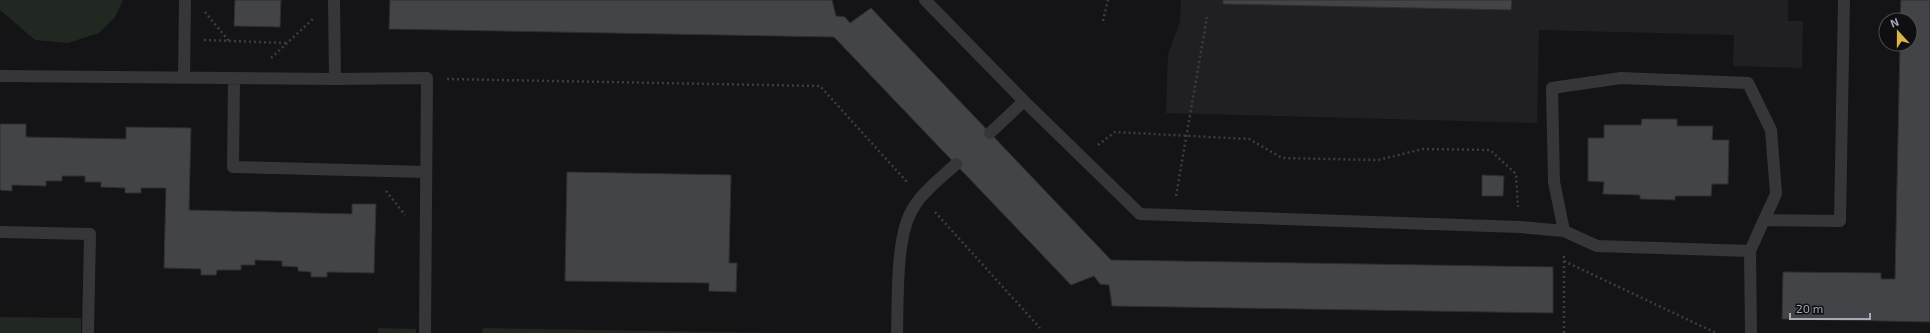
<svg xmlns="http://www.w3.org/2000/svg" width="1930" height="333" font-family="'Exo 2',sans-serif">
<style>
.built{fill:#202022}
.green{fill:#212822}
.building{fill:#434448;stroke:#2f2e31}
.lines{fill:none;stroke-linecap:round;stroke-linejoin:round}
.path{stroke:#3c3d41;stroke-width:2.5;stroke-dasharray:2 3;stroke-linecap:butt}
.service{stroke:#36363a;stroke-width:12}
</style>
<rect width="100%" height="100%" fill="#141416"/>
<path class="built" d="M1181 0H1788V21H1803L1802 68 1733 66 1734 35 1539 30 1537 123 1166 113 1168 54 1180 22Z"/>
<path class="green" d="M0 0H123L115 17 99 33 68 43 35 40 0 10Z
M0 317 81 318V333H0Z
M378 328 416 329V333H378Z
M483 328 782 333H482Z"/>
<path class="building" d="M235 0H281L280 27 234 26Z
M390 0H832L836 16 845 17 850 23 871 8 1111 260 1553 267V313L1112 306 1109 285 1100 284 1094 276 1071 285 834 37 389 29Z
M1223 0H1512L1511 10 1223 4Z
M1901 0H1930V322L1782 319 1783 272 1881 273V279H1895L1900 44H1910V20H1900Z
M1642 119H1677V126H1713L1712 140H1729L1728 184H1712L1711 196H1675V200L1640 199V195L1603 194 1604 182 1588 181V138H1604V125H1641Z
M0 124H26V137L126 139V127L191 128 189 210 352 214V204H376L374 273 327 272V277H311V272L298 271V267L282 266V261L255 260V265H241V270H217L216 275H201V269L164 268 166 188H141V193H125V188L101 187V182H85V176H62V181H46V186L12 185V191L0 190Z
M567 172 731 175 729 263H737L736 292 709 291V283L565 281Z
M1482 175 1504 176 1503 196H1482Z"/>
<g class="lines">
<path class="path" d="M205 12 229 41
M1103 21 1108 0
M204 40 287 43
M271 58 314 18
M447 79 820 86 907 182
M1098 145 1115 132 1249 139 1282 158 1378 160 1423 149 1490 150 1516 174 1518 207
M386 191 405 215
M1176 196 1207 17
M935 212 1040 328
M1564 261 1716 333
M1564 333V254"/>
<path class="service" d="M334 0 335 79
M925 0 1024 101 1140 214 1520 227 1564 231 1597 246 1750 251
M0 76 335 79 427 78 425 333
M184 78 185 0
M234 79 233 167 426 172
M990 133 1024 101
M1564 231 1554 182 1552 88 1621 78 1748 83 1771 130 1776 194 1764 220
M0 232 90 234 88 333
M897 333C898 301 896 242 910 214 919 194 940 179 956 164
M1751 333 1750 251 1764 220 1840 221 1844 0"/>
</g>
<g transform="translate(1898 32) rotate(339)"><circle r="19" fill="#0f0f11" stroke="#4c4d52"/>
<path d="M0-3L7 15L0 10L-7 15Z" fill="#dcb746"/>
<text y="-6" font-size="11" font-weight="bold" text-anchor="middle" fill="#a7aab4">N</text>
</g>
<path d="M1790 313v6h80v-6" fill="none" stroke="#a7aab4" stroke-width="2"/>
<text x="1796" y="313" font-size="12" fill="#a7aab4" stroke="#0f0f11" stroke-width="3" paint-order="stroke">20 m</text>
</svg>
